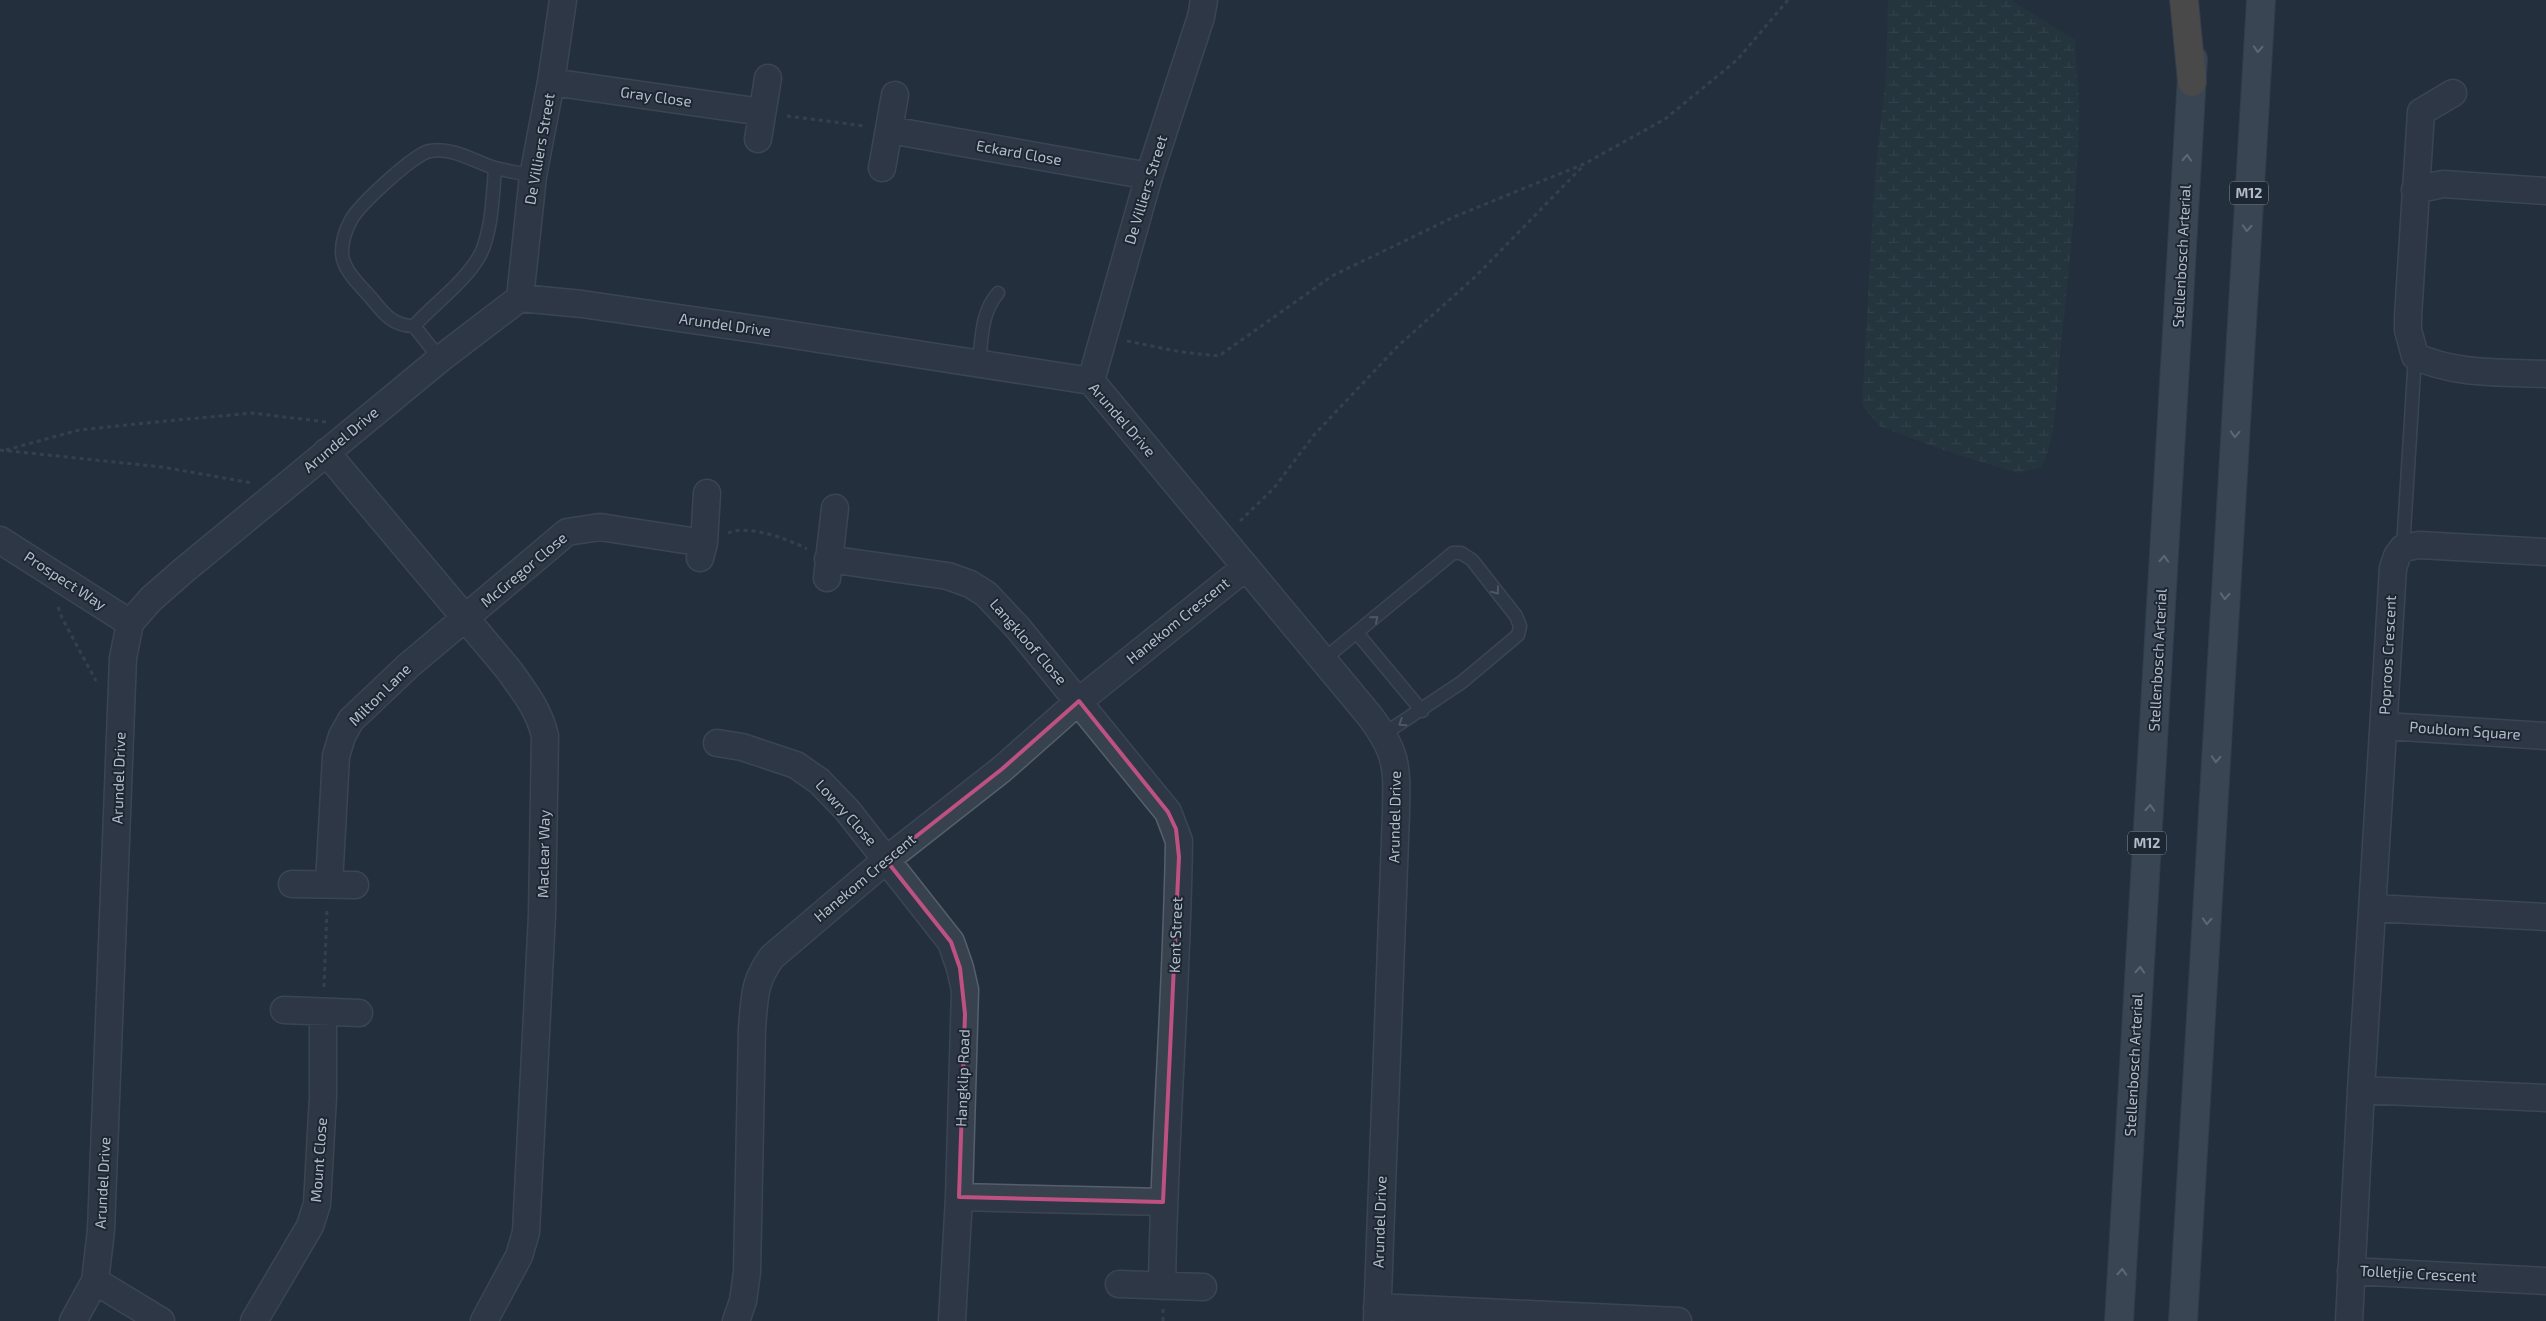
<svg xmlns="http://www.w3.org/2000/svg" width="2546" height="1321" font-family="'Exo 2',sans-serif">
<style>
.wetland{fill:url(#wetland-marsh)}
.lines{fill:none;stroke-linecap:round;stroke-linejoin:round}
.service-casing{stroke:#565f6c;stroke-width:15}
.minor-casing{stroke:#565f6c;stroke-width:29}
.primary-casing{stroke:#414a57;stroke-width:30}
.motorway-casing{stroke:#434c59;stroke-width:30}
.path{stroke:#44595c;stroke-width:3;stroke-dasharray:4 4;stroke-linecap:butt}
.service{stroke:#38414e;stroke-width:12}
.minor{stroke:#38414e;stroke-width:26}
.primary{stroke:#56606e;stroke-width:28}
.motorway{stroke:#746855;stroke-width:28}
.oneway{stroke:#a1aab7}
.oneway2{stroke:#7c8592}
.marked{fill:none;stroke:#bd5182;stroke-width:4;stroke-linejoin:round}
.labels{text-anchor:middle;stroke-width:4;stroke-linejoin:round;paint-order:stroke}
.shield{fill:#1d2633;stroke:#878f9c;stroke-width:1}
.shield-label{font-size:14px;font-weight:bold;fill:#b4bcc9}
.street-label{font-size:15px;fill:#b4bcc9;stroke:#1d2633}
</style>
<defs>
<pattern id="wetland-marsh" width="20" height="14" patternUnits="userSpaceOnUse" patternTransform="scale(1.25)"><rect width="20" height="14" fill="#263c3f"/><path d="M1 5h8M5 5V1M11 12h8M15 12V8" fill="none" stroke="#435659"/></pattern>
</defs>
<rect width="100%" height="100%" fill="#242f3e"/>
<path class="wetland" d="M1888 0H2011L2075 40C2076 64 2079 88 2079 112 2078 193 2068 275 2060 355 2055 393 2058 431 2042 467L2018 473 1943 450 1879 426 1862 405 1875 175 1886 75Z"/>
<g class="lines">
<g class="service-casing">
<path id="service" d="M414 326C435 303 465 282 480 255 492 232 493 193 495 168
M440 359 414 326C393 326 384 314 372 299 361 286 342 270 342 252 342 241 346 229 351 220 359 205 415 153 430 151 453 147 475 162 495 168 508 171 520 173 533 176
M979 362C982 337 981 313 998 293
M2403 548 2415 356
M1357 633 1422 711
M1323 660 1453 553H1461L1472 560 1516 616 1520 626 1518 635 1462 682 1384 734"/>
</g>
<g class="minor-casing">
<path id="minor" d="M551 82 762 112
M2453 93 2421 112 2408 317V330L2415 356C2455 375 2503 372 2546 374
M890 130 1149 176
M758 139 768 78
M882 168 895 95
M2415 190 2443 184 2546 191
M520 298 533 176 551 82 563 0
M1091 381 1149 176 1201 17 1204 0
M326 452 508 669C524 691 539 710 545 736L542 915 526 1232 519 1256 484 1321
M0 540 130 623
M700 558 704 543 707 493
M828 559 948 576 970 584 986 594 1018 628 1168 812 1179 841C1177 990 1164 1138 1162 1286
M827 578 835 508
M2385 726 2546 736
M717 743 742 747 796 765 819 781 847 810 951 942 960 968 965 990 959 1197 952 1321
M292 884 355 885
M329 884 336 756 342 736 351 720 408 666 567 532 600 527 704 543
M2373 908 2546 917
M284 1010 359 1013
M2361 1090 2546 1098
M959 1197 1163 1202
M2351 1271 2546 1281
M95 1281 161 1321
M1119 1284 1203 1287
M1377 1307 1678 1321
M73 1321 95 1281 101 1230 123 658 130 623 151 599 183 571 440 359 520 298 582 304 761 330 1091 381 1369 715C1398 753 1397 767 1396 813L1377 1321
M254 1321 310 1226 317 1204 323 1097V1013
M736 1321 743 1301 747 1272 752 1028C755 997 753 983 772 957L886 860 1002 769 1079 701 1246 567
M2349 1321 2361 1090 2393 568 2397 556 2403 548 2419 545 2546 552"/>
</g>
<g class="primary-casing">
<path id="primary" d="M2119 1321 2193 59
M2183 1321 2261 0"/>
</g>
<g class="motorway-casing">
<path id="motorway" d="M2184 0 2192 82"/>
</g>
<path class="path" d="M787 116 865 126
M1127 341 1181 352 1219 356 1332 276 1456 216 1584 164 1665 119 1737 60 1788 0
M0 450 162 467 252 483
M6 450 79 430 156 422 252 413 326 422
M1240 521 1274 488 1314 435 1397 347 1476 276 1582 167
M728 533C748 524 788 539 807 549
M58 607 62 618 96 681
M324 987 327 909
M1163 1309V1321"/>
<use href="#service" class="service"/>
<use href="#minor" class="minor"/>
<use href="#primary" class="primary"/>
<use href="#motorway" class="motorway"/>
</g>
<defs><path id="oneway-chevron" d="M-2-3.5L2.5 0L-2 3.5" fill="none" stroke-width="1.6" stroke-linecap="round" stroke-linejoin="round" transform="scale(1.25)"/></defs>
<g class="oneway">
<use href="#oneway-chevron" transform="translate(2258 49) rotate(93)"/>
<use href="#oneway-chevron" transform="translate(2187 158) rotate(-87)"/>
<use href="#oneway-chevron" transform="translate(2247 228) rotate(93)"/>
<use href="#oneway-chevron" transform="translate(2235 434) rotate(93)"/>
<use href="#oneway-chevron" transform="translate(2164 559) rotate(-87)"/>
<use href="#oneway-chevron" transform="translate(2225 596) rotate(93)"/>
<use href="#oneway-chevron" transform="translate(2216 759) rotate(93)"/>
<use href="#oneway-chevron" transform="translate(2150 808) rotate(-87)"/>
<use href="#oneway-chevron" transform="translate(2207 921) rotate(93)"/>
<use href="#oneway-chevron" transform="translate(2140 970) rotate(-87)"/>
<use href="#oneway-chevron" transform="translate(2122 1272) rotate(-87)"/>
</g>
<g class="oneway2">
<use href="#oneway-chevron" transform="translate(1496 591) rotate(52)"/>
<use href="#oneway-chevron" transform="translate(1375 619) rotate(-40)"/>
<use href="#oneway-chevron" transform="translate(1402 723) rotate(147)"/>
</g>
<path d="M0 0H2546V1321H0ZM1079 701 1168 812 1176 829 1179 857 1163 1202 959 1197 965 1014 960 968 951 942 886 860 1002 769Z" fill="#242f3e" fill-opacity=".55" fill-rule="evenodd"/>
<path class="marked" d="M1079 701 1168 812 1176 829 1179 857 1163 1202 959 1197 965 1014 960 968 951 942 886 860 1002 769Z"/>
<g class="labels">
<g class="shield">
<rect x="2230" y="181.5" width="38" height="23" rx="4"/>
<rect x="2128" y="831.5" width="38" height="23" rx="4"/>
</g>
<g class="shield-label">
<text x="2249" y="198">M12</text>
<text x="2147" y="848">M12</text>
</g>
<g class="street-label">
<text transform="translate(656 97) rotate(8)" y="5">Gray Close</text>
<text transform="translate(540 149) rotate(-80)" y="5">De Villiers Street</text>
<text transform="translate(1019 153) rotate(10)" y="5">Eckard Close</text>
<text transform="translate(1146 190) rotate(-73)" y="5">De Villiers Street</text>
<text transform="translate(2182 256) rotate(-87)" y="5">Stellenbosch Arterial</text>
<text transform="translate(725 325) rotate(8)" y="5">Arundel Drive</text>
<text transform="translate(1122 420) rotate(49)" y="5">Arundel Drive</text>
<text transform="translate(341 440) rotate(-40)" y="5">Arundel Drive</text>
<text transform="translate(524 570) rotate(-40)" y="5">McGregor Close</text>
<text transform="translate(65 581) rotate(33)" y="5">Prospect Way</text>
<text transform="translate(1178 621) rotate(-39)" y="5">Hanekom Crescent</text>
<text transform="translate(1028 642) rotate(49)" y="5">Langkloof Close</text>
<text transform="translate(2388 655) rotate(-87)" y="5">Poproos Crescent</text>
<text transform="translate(2158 660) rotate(-87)" y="5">Stellenbosch Arterial</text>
<text transform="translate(380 695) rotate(-45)" y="5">Milton Lane</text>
<text transform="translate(2465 731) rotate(4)" y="5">Poublom Square</text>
<text transform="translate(119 778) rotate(-88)" y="5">Arundel Drive</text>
<text transform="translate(846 813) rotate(48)" y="5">Lowry Close</text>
<text transform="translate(1395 817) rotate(-89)" y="5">Arundel Drive</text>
<text transform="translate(544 854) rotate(-89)" y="5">Maclear Way</text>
<text transform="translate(865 878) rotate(-40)" y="5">Hanekom Crescent</text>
<text transform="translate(1176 935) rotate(-88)" y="5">Kent Street</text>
<text transform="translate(2134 1065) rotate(-87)" y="5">Stellenbosch Arterial</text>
<text transform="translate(963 1078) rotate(-88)" y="5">Hangklip Road</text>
<text transform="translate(319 1160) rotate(-86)" y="5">Mount Close</text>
<text transform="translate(103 1183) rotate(-87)" y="5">Arundel Drive</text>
<text transform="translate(1380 1222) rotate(-88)" y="5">Arundel Drive</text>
<text transform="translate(2418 1274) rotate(3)" y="5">Tolletjie Crescent</text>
</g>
</g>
</svg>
